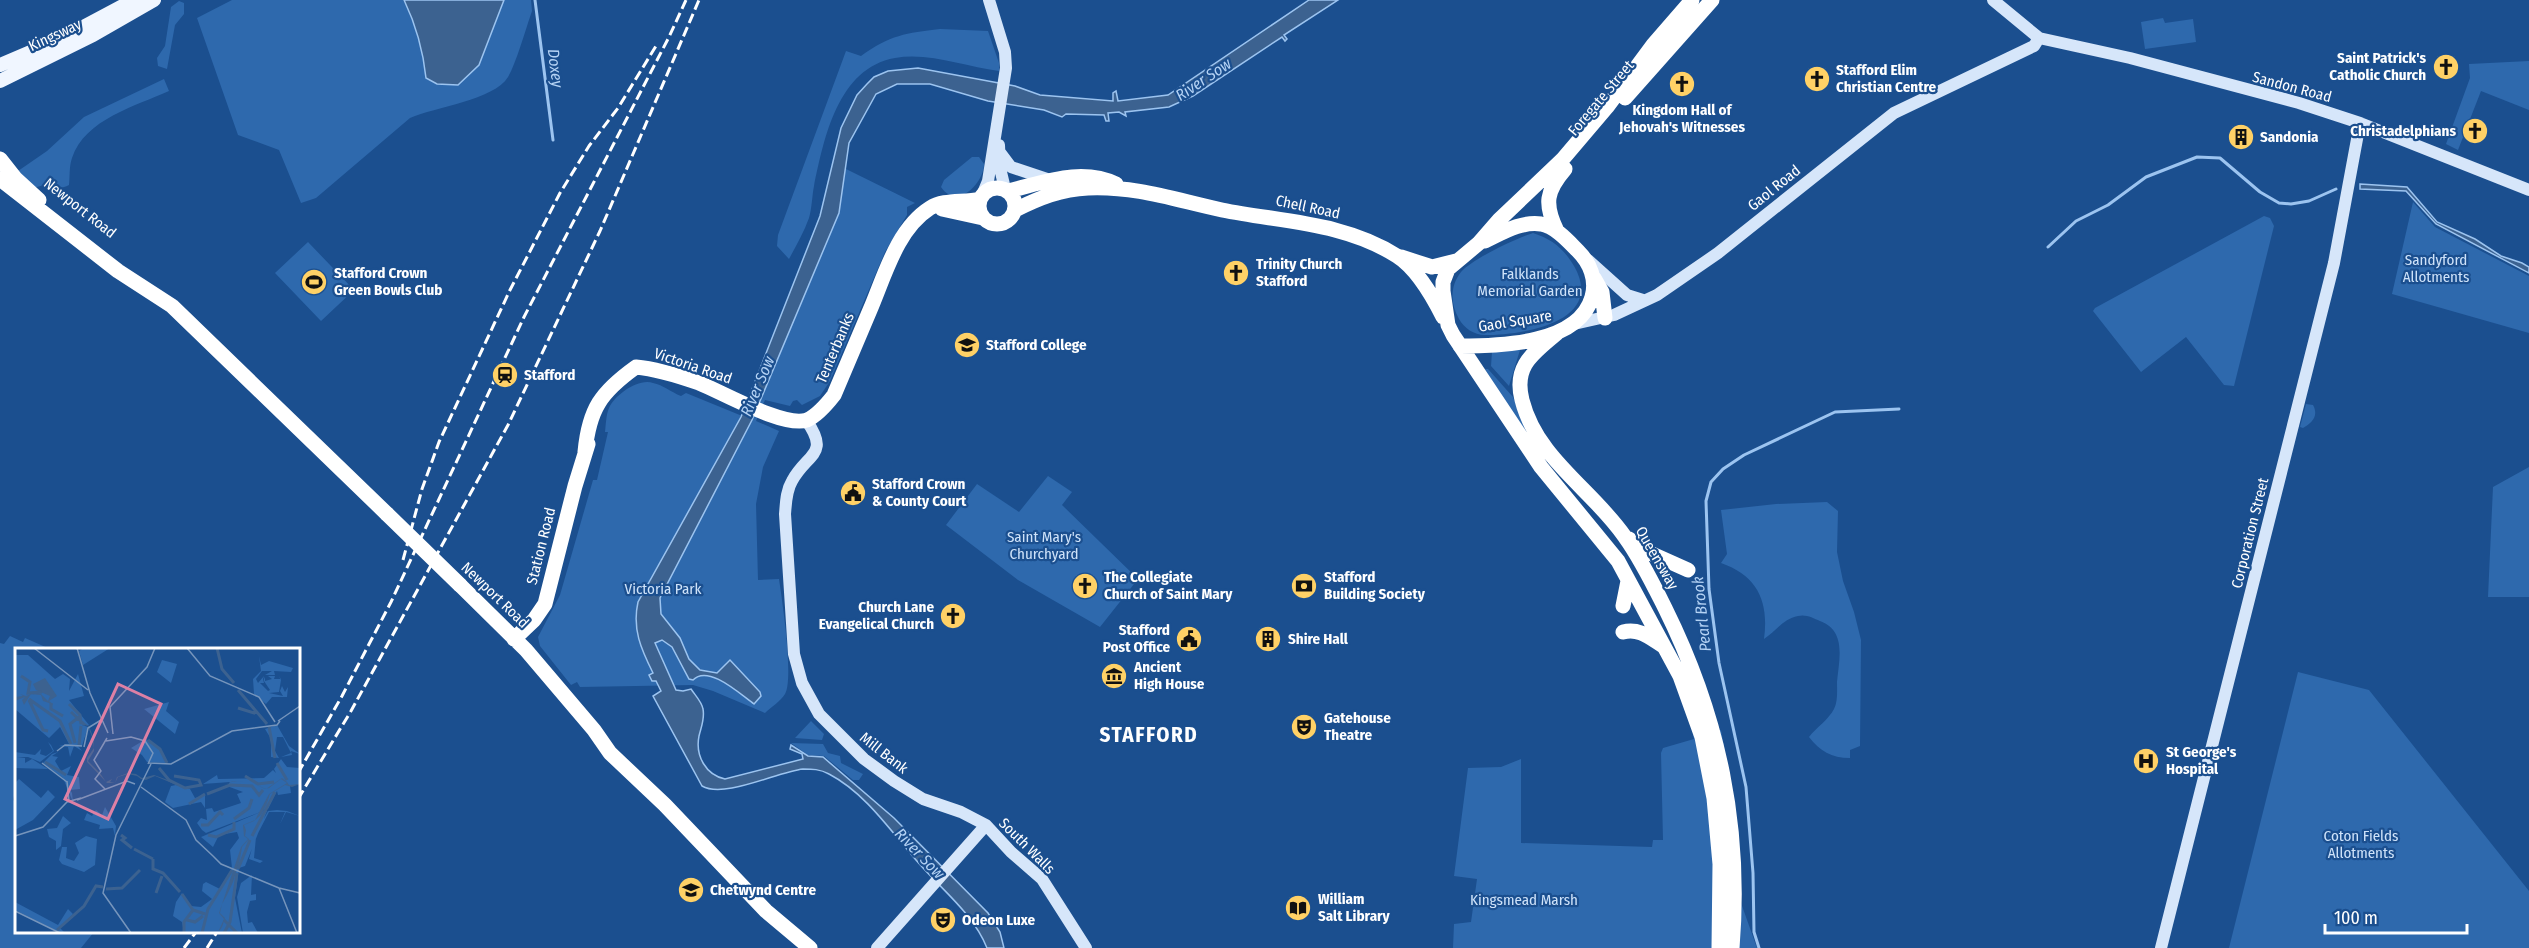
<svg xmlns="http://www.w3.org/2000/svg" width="2529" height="948" font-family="'Fira Sans Condensed',sans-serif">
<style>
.green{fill:#2e69ad}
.water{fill:#3c6290;stroke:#9cc4f0;stroke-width:1.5}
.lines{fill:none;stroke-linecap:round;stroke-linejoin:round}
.stream{stroke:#9cc4f0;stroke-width:3}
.secondary{stroke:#d6e6fa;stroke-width:12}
.primary{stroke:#f0f6ff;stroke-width:14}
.highway{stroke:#fff;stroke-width:15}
.rail{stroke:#fff;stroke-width:3;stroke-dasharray:10 4.5;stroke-linecap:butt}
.highway-bridge{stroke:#fff;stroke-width:15}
.labels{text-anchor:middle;stroke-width:4.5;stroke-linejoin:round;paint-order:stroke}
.street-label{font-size:15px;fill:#fff;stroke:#1b4f8f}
.poi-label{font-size:15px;font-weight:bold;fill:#fff;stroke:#1b4f8f;text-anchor:start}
.park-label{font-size:15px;fill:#cfe3fa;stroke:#1b4f8f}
.water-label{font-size:16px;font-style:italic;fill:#b5d3f5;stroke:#1b4f8f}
.district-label{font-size:21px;font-weight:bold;letter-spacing:1.5px;fill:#fff;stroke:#1b4f8f}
.inset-river{fill:none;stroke:#3c6290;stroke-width:3}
.inset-road{fill:none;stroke:#7695bc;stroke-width:1.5}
.view{fill:#dd80a5;fill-opacity:0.15;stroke:#dd80a5;stroke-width:3}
.inset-edge{fill:none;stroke:#fff;stroke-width:3}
</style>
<rect width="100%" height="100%" fill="#1b4f8f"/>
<path class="green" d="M232 0H403C416 26 423 50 426 78L479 65 504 0H531L532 11C526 28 516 64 508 77 494 100 435 107 410 118L316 198 301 203 279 150 238 135 197 18Z
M179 1 184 3V14L175 25 167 69 158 66 157 58 165 46 171 7Z
M2163 18 2165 23 2193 19 2196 42 2145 49 2141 22Z
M940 29 988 31 999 63V71C965 67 930 52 895 58 838 68 824 138 814 186 812 196 812 208 809 218 804 232 796 246 789 259L777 246 778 235 846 51 861 56C890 35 906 33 940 29Z
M2529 61V110L2481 91 2458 150 2446 144 2470 78 2469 64Z
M164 79 169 91C136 106 85 119 72 158 69 166 70 177 69 185 61 189 56 188 48 184L33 188 18 171 47 151 84 117Z
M972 157H979L984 164C984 183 957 211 941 187L944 180Z
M844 168 915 203 907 207V215L885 252 830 381 820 396 802 405 797 400 793 401 790 406 765 400 756 421 779 431 763 467 756 504 758 580 779 579C782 599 794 679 785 694 781 701 771 707 765 713L713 691 693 685 580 687 577 682 571 685 540 646 538 637 560 595 593 480H597L608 432H605C606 424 606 415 609 408 615 395 638 378 653 383 663 385 671 392 681 396L686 393 752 420 839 213Z
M2413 202 2435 227 2529 276V333L2392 294Z
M2264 216 2270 218 2274 226 2234 386 2224 385 2186 337 2141 372 2093 311 2095 308Z
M1533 233C1552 239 1564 249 1574 266 1606 322 1523 335 1485 335 1474 335 1464 328 1459 319 1450 303 1450 286 1461 272 1472 259 1517 238 1533 233Z
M308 242 354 290 321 321 275 273Z
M1519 349 1520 350 1509 386 1491 366 1492 352Z
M1485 369H1488L1513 397 1530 442Z
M2306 404 2313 405C2319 416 2312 423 2303 428L2300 427Z
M2529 467V597H2488L2493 487Z
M1048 476 1072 492 1062 505 1138 579 1100 627 1018 580 946 525 977 484 1019 512Z
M1827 502 1838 511 1837 552 1843 581 1854 612 1861 640 1860 746 1850 750V758C1831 758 1820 751 1809 737 1816 728 1829 719 1834 709 1838 701 1837 691 1837 682 1839 660 1847 631 1820 621 1813 618 1806 614 1798 616 1783 619 1776 631 1764 639 1769 602 1758 576 1721 563L1727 554 1721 510 1776 504Z
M10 636 23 642 25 638 50 649 16 650V787L13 800 16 802V932H94L81 948H0V643L4 644Z
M2298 672 2369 690 2529 891V948H2229Z
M811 721 824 734 822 740 795 738Z
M1721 730 1729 775 1741 903 1757 948H1453L1454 924 1471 922 1477 879 1454 876 1468 768 1501 767 1521 759V843L1652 847 1653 840H1663L1661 753 1663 748 1694 739 1693 735Z
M791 743 823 744 828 753 840 756 841 763 863 774 859 780H853L824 756 808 755Z"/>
<path class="water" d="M404 0H504L479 65 458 85 437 84 426 78C423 50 416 25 404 0Z
M1309 0H1338L1284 35 1287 39 1285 41 1282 37 1193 96 1169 107 1125 112 1126 116 1119 112 1108 113 1109 121H1106L1104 115 1066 114 1062 117 1044 110 988 101 930 84H897L876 94 849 143 839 213 752 420 660 598 661 614 680 638 689 659 700 670 717 673 730 660 760 692 761 696 754 704C740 694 708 664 693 680L689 679 672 647 662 640 655 643 676 690 683 691 691 689C695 695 702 702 703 709 705 719 701 727 699 736 695 756 706 775 725 779L803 759 802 754 790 749 791 745 808 756 823 757 894 818 988 913 1000 932 1004 948H987C974 916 947 894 924 869 895 838 869 795 829 774 820 769 812 769 803 769 777 772 724 799 702 786L653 696 661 691 656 681H652L649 675 653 673C641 649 632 629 638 602L741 417 820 216 841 128 857 95 867 84 874 77 888 71 918 68 1015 86 1040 95 1113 101V93L1116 91 1118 101 1168 95Z
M2360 184 2407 187 2437 222 2475 239 2501 256 2522 263 2529 267V273L2436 224 2406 191 2360 189Z"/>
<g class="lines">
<path class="stream" d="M535 0 553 140
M2048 247 2076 221 2108 205 2146 177 2197 157 2220 158 2260 192 2279 203 2291 204 2309 201 2336 189
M1759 948 1754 932 1753 873 1746 787 1719 663 1709 589 1706 501 1711 482 1723 469 1744 455 1835 412 1899 409"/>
<path class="secondary" d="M1993 0 2039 38
M2039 38 2130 58 2299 103 2360 123 2529 190
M999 145 1000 168 1005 189
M999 151 1011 167 1050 180
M983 193 988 181 1006 68 1005 52 989 0
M1588 260 1627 295 1643 300
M1574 324 1614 315 1657 295 1718 253 1894 113 2034 46 2039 38
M806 420C831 455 807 453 792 481 786 491 786 503 785 514L794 654 802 683 819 714 864 759 894 781 923 799 961 812 986 825 1011 852 1042 879 1086 948
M877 948 986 825
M2161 948 2334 263 2360 123"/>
<path class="primary" d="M0 65 59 40 134 0
M0 81 93 35 154 0"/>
<path class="highway" d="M1692 0 1653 45 1607 107 1562 160 1499 220 1479 243 1448 269 1443 282V291L1448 325 1453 335 1541 467 1618 561 1680 676 1702 737 1714 798 1720 864 1719 948
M1625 98 1712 0
M0 159 15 178 39 200
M0 179 118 271 172 306 387 514
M979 206a18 18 0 1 1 36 0a18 18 0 1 1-36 0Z
M1008 191C1043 183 1081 167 1116 184
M942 209 983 218
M1015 210C1039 198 1061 189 1088 188 1137 186 1175 200 1222 210 1281 222 1344 222 1397 256 1416 268 1433 297 1443 317
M1557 231C1544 204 1546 191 1565 169
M1401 257 1432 267 1456 261
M1594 278 1602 292 1605 318
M1557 333C1534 353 1513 365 1522 400 1537 459 1592 489 1625 537 1641 559 1653 584 1665 608 1719 717 1742 827 1732 948
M1460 346C1501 346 1579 344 1592 297 1597 280 1590 263 1578 251 1568 241 1556 227 1541 224 1521 221 1502 233 1485 241
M585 452C589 409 601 392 636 367 658 369 679 376 699 383 722 392 784 428 807 420 818 415 827 404 834 395 846 367 858 339 870 310 885 275 897 229 930 208 944 199 964 203 980 199
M1629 539 1650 553 1688 570
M460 585 526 650 594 730 610 753 665 805 766 911 810 948
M1623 606 1628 581
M1623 632C1639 628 1649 637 1663 646
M514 639 534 620 545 604 575 486 588 444"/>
<path class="rail" d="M403 560 422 489 439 442 510 290 560 193 589 146 618 108 656 46
M298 773 342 696 391 602 524 317 669 37 686 0
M298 799 351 711 508 425 600 231 699 0
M184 948 196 932
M207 948 217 932"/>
<path class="highway-bridge" d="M387 514 460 585"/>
</g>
<defs>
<g id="church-disc" transform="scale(1.35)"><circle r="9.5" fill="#ffd166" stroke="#1b4f8f"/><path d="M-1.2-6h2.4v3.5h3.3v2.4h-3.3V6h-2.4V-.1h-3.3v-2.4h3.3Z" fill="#111"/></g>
<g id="building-disc" transform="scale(1.35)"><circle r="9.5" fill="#ffd166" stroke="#1b4f8f"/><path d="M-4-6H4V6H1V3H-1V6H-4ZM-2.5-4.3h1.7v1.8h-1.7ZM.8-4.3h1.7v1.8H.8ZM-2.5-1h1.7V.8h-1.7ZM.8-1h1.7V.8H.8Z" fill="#111"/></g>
<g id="stadium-disc" transform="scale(1.35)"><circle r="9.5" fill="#ffd166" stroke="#1b4f8f"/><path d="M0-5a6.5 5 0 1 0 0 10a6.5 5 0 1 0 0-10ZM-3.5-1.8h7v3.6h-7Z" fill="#111"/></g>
<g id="university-disc" transform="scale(1.35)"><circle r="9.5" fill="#ffd166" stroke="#1b4f8f"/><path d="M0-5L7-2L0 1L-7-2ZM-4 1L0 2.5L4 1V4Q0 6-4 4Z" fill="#111"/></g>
<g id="station-disc" transform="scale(1.35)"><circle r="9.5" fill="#ffd166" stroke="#1b4f8f"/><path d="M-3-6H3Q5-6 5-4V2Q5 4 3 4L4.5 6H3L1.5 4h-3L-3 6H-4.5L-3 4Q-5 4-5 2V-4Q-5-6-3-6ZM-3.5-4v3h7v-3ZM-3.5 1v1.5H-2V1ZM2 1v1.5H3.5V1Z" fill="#111"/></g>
<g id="civic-disc" transform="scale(1.35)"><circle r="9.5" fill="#ffd166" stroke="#1b4f8f"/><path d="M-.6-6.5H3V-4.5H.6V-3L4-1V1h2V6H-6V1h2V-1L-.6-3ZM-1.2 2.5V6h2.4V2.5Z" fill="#111"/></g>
<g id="bank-disc" transform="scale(1.35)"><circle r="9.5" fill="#ffd166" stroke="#1b4f8f"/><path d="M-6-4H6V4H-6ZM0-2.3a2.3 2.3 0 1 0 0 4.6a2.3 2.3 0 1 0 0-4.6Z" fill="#111"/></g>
<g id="museum-disc" transform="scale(1.35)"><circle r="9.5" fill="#ffd166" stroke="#1b4f8f"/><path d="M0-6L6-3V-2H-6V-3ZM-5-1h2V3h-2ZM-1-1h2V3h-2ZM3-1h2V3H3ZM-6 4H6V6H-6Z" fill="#111"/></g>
<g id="theatre-disc" transform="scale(1.35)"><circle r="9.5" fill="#ffd166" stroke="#1b4f8f"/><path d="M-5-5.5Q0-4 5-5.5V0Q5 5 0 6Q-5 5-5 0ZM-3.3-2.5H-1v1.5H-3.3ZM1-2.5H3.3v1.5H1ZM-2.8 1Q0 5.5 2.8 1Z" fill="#111"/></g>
<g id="hospital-disc" transform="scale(1.35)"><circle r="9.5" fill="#ffd166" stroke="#1b4f8f"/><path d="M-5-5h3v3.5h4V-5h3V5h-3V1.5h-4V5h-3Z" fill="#111"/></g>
<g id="library-disc" transform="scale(1.35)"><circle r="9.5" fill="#ffd166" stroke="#1b4f8f"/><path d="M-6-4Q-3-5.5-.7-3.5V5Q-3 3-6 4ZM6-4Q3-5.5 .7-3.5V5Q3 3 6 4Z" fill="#111"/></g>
</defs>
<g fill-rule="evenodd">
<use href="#church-disc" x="2446" y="67"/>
<use href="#church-disc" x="1817" y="79"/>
<use href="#church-disc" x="1682" y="84"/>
<use href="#church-disc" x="2475" y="131"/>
<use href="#building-disc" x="2241" y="137"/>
<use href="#church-disc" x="1236" y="273"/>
<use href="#stadium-disc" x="314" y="282"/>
<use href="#university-disc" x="967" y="345"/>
<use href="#station-disc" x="505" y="375"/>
<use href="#civic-disc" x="853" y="493"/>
<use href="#church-disc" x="1085" y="586"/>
<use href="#bank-disc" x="1304" y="586"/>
<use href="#church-disc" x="953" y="616"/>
<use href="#civic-disc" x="1189" y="639"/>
<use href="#building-disc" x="1268" y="639"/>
<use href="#museum-disc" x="1114" y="676"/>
<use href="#theatre-disc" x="1304" y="727"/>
<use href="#hospital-disc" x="2146" y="761"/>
<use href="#university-disc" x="691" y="890"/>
<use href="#library-disc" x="1298" y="908"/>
<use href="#theatre-disc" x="943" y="920"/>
</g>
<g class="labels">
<g class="street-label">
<text transform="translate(55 35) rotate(-25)" y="5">Kingsway</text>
<text transform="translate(2292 87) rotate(15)" y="5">Sandon Road</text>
<text transform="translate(1601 98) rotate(-50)" y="5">Foregate Street</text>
<text transform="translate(1774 188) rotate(-39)" y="5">Gaol Road</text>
<text transform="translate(1308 207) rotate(12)" y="5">Chell Road</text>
<text transform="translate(80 208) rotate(38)" y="5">Newport Road</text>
<text transform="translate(1515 321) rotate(-9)" y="5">Gaol Square</text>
<text transform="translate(835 348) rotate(-67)" y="5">Tenterbanks</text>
<text transform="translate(693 366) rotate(19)" y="5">Victoria Road</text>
<text transform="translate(2250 533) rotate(-76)" y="5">Corporation Street</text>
<text transform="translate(541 546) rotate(-76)" y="5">Station Road</text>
<text transform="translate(1657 558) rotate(60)" y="5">Queensway</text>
<text transform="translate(495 595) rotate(44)" y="5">Newport Road</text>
<text transform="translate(884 753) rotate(38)" y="5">Mill Bank</text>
<text transform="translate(1027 846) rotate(45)" y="5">South Walls</text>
</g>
<g class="poi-label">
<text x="2426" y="63" text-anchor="end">Saint Patrick's<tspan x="2426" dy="17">Catholic Church</tspan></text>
<text x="1836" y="75">Stafford Elim<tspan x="1836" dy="17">Christian Centre</tspan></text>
<text x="1682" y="115" text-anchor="middle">Kingdom Hall of<tspan x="1682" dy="17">Jehovah's Witnesses</tspan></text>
<text x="2456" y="136" text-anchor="end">Christadelphians</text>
<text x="2260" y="142">Sandonia</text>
<text x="1256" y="269">Trinity Church<tspan x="1256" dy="17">Stafford</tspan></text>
<text x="334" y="278">Stafford Crown<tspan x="334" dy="17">Green Bowls Club</tspan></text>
<text x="986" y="350">Stafford College</text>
<text x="524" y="380">Stafford</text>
<text x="872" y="489">Stafford Crown<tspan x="872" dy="17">&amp; County Court</tspan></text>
<text x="1104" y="582">The Collegiate<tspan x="1104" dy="17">Church of Saint Mary</tspan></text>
<text x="1324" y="582">Stafford<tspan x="1324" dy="17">Building Society</tspan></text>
<text x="934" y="612" text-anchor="end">Church Lane<tspan x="934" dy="17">Evangelical Church</tspan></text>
<text x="1170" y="635" text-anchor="end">Stafford<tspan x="1170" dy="17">Post Office</tspan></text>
<text x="1288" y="644">Shire Hall</text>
<text x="1134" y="672">Ancient<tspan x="1134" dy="17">High House</tspan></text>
<text x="1324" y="723">Gatehouse<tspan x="1324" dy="17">Theatre</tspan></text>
<text x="2166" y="757">St George's<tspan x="2166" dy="17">Hospital</tspan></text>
<text x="710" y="895">Chetwynd Centre</text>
<text x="1318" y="904">William<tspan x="1318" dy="17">Salt Library</tspan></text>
<text x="962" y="925">Odeon Luxe</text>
</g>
<g class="park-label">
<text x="2436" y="265">Sandyford<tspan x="2436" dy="17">Allotments</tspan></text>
<text x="1530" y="279">Falklands<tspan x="1530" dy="17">Memorial Garden</tspan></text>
<text x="1044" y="542">Saint Mary's<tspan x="1044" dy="17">Churchyard</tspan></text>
<text x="663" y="594">Victoria Park</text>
<text x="2361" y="841">Coton Fields<tspan x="2361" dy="17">Allotments</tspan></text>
<text x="1524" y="905">Kingsmead Marsh</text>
</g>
<g class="water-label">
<text transform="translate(556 68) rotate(83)" y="6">Doxey</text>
<text transform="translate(1203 79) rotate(-34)" y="6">River Sow</text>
<text transform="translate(757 386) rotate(-67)" y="6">River Sow</text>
<text transform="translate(1701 614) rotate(-96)" y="6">Pearl Brook</text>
<text transform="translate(920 853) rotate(46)" y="6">River Sow</text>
</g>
<g class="district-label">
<text x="1149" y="742">STAFFORD</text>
</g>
</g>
<g transform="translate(15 648)">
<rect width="285" height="285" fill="#1b4f8f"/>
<path d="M69 0H95L68 17 64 3ZM0 7H13L40 31 48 26 55 31 54 43 63 26 69 48 54 52 74 77H67L73 79 67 98H63L67 103 59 98 55 109 53 99 44 98 54 96 45 79 34 90 0 61ZM244 8 246 17 254 13 278 20 276 24 259 23 260 27H250L257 23H247L241 31 243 35 249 28 248 31 249 35H245L253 43 255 42 249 33V31L250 29V33L257 31 253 28H260L259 31H266L264 28 266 32 264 44 254 45 268 48 265 43 267 38 270 44 273 39 272 49H257L251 56 239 46 238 31 246 23ZM147 12 162 16 156 35 142 24ZM154 54 151 63 164 74 160 86 129 61ZM262 77 274 98 285 106 276 103 277 107 266 109 276 105 268 89H262L260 103 264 110 256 109V91L250 81ZM131 91 145 101 152 115 132 114 127 107 116 100ZM33 94 36 97 39 103 25 114 13 109H2L10 110V115L17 111 33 121 0 120V104L20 107 26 101 25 106 31 108 38 103ZM43 104 37 108 43 109 40 113 46 123 56 118 52 127 64 129 65 141 55 142 57 145 58 154 48 130 28 115 37 106ZM266 111 272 119 285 120V136L275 138 276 145 263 147 262 143 253 161 191 185 187 182 182 175 186 170 192 172 191 161 197 160 199 164 226 155 222 146 228 144 212 138 215 134 188 136 202 127 203 131 249 130 258 122 261 125 259 121ZM4 131 26 150 33 142 40 149 18 172 0 182V135ZM161 137 175 141 180 150 190 147V160L186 154 158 160 150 154 156 138ZM90 159 101 178 100 188 98 180 84 181 85 177 69 172 72 165 77 168 81 162 87 167ZM248 163H252L230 218 224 220 220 250 227 285H169L167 274 158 268 161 254 167 245 176 258 186 259 197 251 187 243 188 236 191 234 205 241 217 220 215 202 224 190 222 184 204 187 198 199 186 189ZM253 163 262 162 272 163 285 168 271 164 265 176 270 164H254L241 189 239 210 248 213 245 215 234 211 241 186ZM48 168 56 175 48 181 46 198 41 202V193L34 189 32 181 42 180ZM71 188 82 191 80 217 69 224 47 216 44 212 47 199H52L51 210 59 213 64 205 60 195ZM237 227 236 247 241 246V252L235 253 232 264 233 275 237 274 243 285H228L222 249 226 235ZM0 254 43 277 53 261 58 266 45 280 50 285H46L0 262Z" fill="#2e69ad"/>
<path d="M30 30 42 48 34 53 38 56 36 59 37 56 28 53 26 47 16 46 9 57 7 52 10 49 0 53V49L8 48 5 46 11 48 18 45 26 46 33 53 35 48 21 42 18 36ZM65 76H71L74 78 78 89 79 99V103L73 113 85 125 91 134 97 131 95 134 100 135 102 129 113 125 121 126 127 130 139 127 161 135 170 141 200 134 207 138 218 133 235 134 251 141 267 130 272 134 274 137 285 136 277 139 270 137 255 146 252 155 246 167 239 173 229 177 231 182 230 188 234 191 227 199 225 211 218 234 212 247 207 256 205 265 210 270 207 279 205 282 190 285 204 282 209 271 204 265 226 199 233 191 229 188 228 177 240 172 254 146 272 135 266 131 254 140 250 141 235 134 219 133 207 138 200 134 171 141 140 128 131 132 126 131 122 128 113 126 103 129 100 135H92L72 114V110L79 100 77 89 73 78Z" fill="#3c6290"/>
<path class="inset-river" d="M202 0 207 21 219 35M6 28 15 34 13 45 27 44M223 42 252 76M14 51 45 73 56 96M14 52 28 82 33 83M36 55V61L48 68M54 56 65 67 66 76M223 60 239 65 241 62M56 64 70 77M254 79 260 110M133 92 145 101 152 115M60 95 55 76 64 69M64 97 66 78M30 114 51 127M262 115 272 132M144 120 154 132 170 140 186 137 184 132 159 128M230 128 243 136 259 134M192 146 215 137 237 138 244 147 248 142M174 156 190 146M219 171 234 160 237 151M186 177H193L205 164 208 167M106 187 110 190 107 192 117 200M193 187 201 189 219 181V174M237 188 260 144M119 201 138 211M138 211V221L148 225 165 244M223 221 235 192M91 241 107 240 125 222M141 245 147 228M167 246 178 262 190 266M172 272 180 274 188 268M209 272 222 285M42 282 69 258 81 238 88 239M169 285V274L178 262M187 285 193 261 217 222M209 285 215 274 222 225"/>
<path class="inset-road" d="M19 0 73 42M62 0 75 45 93 85M172 0 195 28 244 49 260 74M263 73 285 58M98 86 95 59 132 19 140 0M91 93 116 89 130 93 138 105 133 116M69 99 73 80 86 72M42 103 50 97 67 98M27 115 52 134M134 115 156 116 217 83 262 77 265 73M52 133 54 154M126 139 171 172 181 192 198 208M90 141 80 131 86 123 79 112 92 90M62 152 112 133 120 136M0 188 28 179 52 154 66 150M198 208 206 216 264 240M264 240 282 285M264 240 285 245M0 263 45 285M116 285 88 245 101 187 136 116"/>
<path class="view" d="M103 36 146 56 93 171 50 151Z"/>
<rect width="285" height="285" class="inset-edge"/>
</g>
<path d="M2325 924v9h142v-9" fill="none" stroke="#ffffff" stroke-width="3"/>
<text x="2334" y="924" font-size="18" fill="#ffffff" stroke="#1b4f8f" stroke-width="4.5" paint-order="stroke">100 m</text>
</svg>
